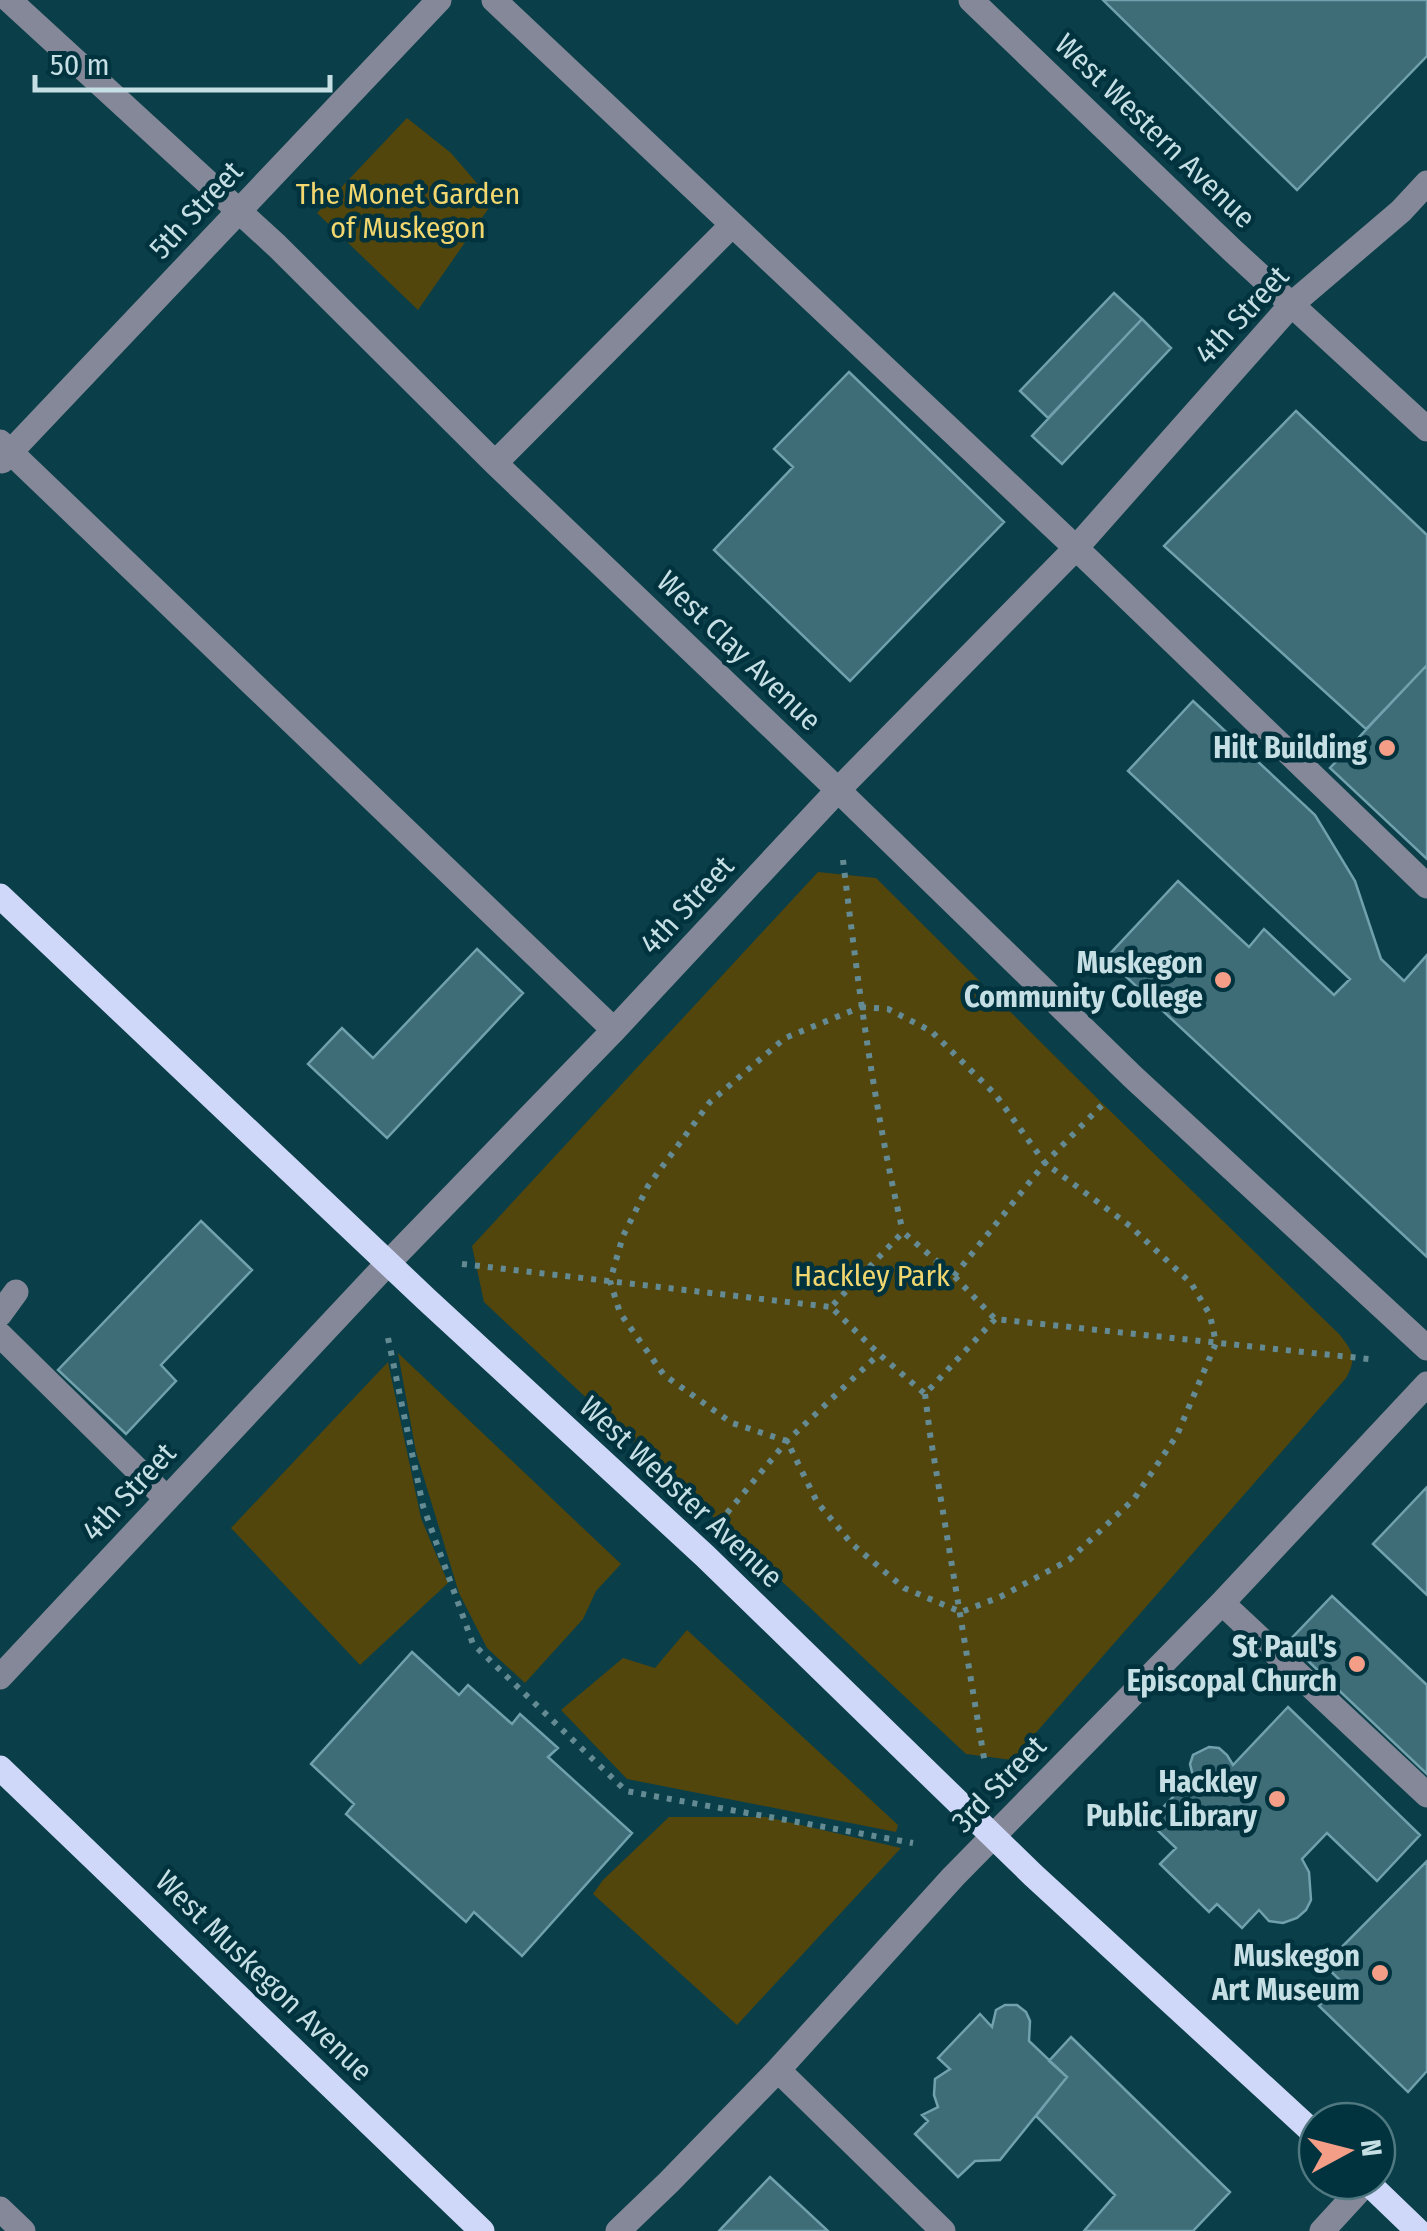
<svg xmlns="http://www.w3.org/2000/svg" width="1427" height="2231" font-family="'Fira Sans Condensed',sans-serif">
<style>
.green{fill:#53460d}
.building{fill:#3e6d78;stroke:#70a1ac;stroke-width:2.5}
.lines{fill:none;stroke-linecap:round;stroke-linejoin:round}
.path{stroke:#648b93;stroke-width:6;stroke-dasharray:5 8;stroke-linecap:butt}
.minor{stroke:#848898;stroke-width:25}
.major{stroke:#d0d8f9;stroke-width:25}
.poi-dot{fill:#f49e88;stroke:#00333e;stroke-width:4}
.labels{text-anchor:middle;stroke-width:9;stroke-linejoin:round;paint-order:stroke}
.street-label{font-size:30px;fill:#c6dfe5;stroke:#00333e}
.park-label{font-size:30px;fill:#f2d66e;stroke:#00333e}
.poi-label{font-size:30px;font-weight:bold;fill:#c6dfe5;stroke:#00333e;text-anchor:end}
</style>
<rect width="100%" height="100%" fill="#0a3e48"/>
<path class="green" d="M407 118 451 153 493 202 418 310 317 213Z
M818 872 876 878 1103 1104 1340 1335C1353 1352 1357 1358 1346 1378L1012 1760 966 1754 484 1302 472 1246Z
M398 1353 621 1564 596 1591 583 1619 525 1683 487 1648 459 1593 416 1452Z
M388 1362 421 1518 448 1583 360 1665 231 1528Z
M687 1630 898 1825 896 1832 627 1779 561 1710 623 1658 655 1668Z
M669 1817H766L901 1848 737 2025 593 1894 603 1880Z"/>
<path class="building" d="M1103 0H1427V56L1297 190Z
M1114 293 1142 319 1048 418 1020 391Z
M1142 319 1171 348 1062 464 1032 436Z
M849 372 1004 522 850 681 714 550 793 467 774 449Z
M1296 411 1427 535V665L1366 729 1164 546Z
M1427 665V859L1330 768Z
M1193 701 1315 815 1355 881 1381 959 1404 981 1427 955V1257L1106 958 1178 881 1249 947 1264 929 1334 995 1350 979 1128 771Z
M477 949 523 993 387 1138 308 1064 342 1028 373 1058Z
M201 1221 252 1270 161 1365 176 1381 126 1434 58 1370Z
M1427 1487V1595L1373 1544Z
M1332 1596 1427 1685V1774L1288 1642Z
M412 1652 459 1695 468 1685 512 1724 520 1714 558 1748 548 1757 632 1833 522 1956 474 1912 466 1922 346 1814 354 1804 311 1764Z
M1288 1707 1420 1835 1377 1881 1327 1833 1302 1859 1309 1872 1311 1900 1306 1910 1297 1918 1283 1923 1269 1921 1259 1910 1242 1928 1217 1904 1209 1912 1160 1864 1176 1848 1149 1822 1193 1776 1190 1764 1193 1755 1209 1747 1219 1748 1227 1755 1233 1765Z
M1427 1861V2071L1408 2092 1319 2006 1342 1982 1324 1965Z
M1005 2005H1017L1026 2012 1030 2021 1029 2041 1067 2077 1000 2160 975 2161 958 2177 915 2134 928 2121 922 2115 938 2107 934 2095 935 2079 950 2069 938 2058 980 2014 992 2027 996 2010Z
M1071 2037 1230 2192 1193 2231H1084L1115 2195 1036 2116 1067 2077 1049 2061Z
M770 2177 828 2231H719Z"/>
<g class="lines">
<path class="path" d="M843 860C858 984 874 1110 903 1232
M861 1007 888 1009 931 1031 995 1094 1045 1163 1130 1226 1191 1283 1210 1315 1216 1343 1177 1435 1134 1499 1069 1560 1000 1597 961 1612 904 1588 851 1543 817 1502 787 1441 732 1423 664 1375 620 1313 610 1281 623 1236 648 1186 710 1102 785 1038Z
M462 1264 831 1307
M954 1276 1045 1163 1103 1104
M995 1319 925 1394 879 1354 831 1307 903 1232 954 1276 995 1319 1369 1359
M388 1338 423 1506 473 1644 626 1791 913 1843
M925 1394 930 1434 985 1764
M727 1513 787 1441 879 1354"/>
<path class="minor" d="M9 0 277 246 495 463 838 790 1133 1077 1427 1348
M494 0 1076 548 1427 886
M971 0 1232 250 1427 429
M0 442 614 1030
M2 461 439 0
M495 463 732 225
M0 1314 16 1292
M0 1335 167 1499
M1222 1603 1427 1795
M0 1677 389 1262 614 1030 838 790 1076 548 1292 304 1401 211 1427 183
M778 2070 943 2231
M0 2209 23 2231
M618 2231 669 2182 778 2070 953 1877 1222 1603 1427 1384
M1322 2231 1367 2182"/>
<path class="major" d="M0 896 426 1299 705 1556 1033 1875 1317 2136
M0 1768 482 2231
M1366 2181 1418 2231"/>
</g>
<g class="poi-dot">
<circle cx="1387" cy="748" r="10"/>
<circle cx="1223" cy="980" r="10"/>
<circle cx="1357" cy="1664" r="10"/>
<circle cx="1277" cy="1799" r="10"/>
<circle cx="1380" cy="1973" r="10"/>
</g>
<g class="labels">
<g class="street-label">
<text transform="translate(1155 131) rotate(44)" y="10">West Western Avenue</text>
<text transform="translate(196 210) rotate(-47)" y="10">5th Street</text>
<text transform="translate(1242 315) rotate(-47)" y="10">4th Street</text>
<text transform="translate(739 651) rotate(44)" y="10">West Clay Avenue</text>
<text transform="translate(687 905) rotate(-47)" y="10">4th Street</text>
<text transform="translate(129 1492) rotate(-47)" y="10">4th Street</text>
<text transform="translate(681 1492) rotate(43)" y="10">West Webster Avenue</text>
<text transform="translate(999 1784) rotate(-46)" y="10">3rd Street</text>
<text transform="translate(264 1976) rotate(44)" y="10">West Muskegon Avenue</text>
</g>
<g class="park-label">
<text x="408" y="204">The Monet Garden<tspan x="408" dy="34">of Muskegon</tspan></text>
<text x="872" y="1286">Hackley Park</text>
</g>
<g class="poi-label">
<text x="1367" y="758">Hilt Building</text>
<text x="1203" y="973">Muskegon<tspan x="1203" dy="34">Community College</tspan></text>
<text x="1337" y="1657">St Paul's<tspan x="1337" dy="34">Episcopal Church</tspan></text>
<text x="1257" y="1792">Hackley<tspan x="1257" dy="34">Public Library</tspan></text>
<text x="1360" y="1966">Muskegon<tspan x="1360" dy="34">Art Museum</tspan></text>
</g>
</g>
<g transform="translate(1347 2151) rotate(83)"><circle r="48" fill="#00333e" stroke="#4f7881" stroke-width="2.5"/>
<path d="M0-8L18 38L0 25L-18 38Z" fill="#f49e88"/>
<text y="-15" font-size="28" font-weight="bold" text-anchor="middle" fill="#c6dfe5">N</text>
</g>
<path d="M35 75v15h295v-15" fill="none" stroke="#c6dfe5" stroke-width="5"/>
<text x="50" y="75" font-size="30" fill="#c6dfe5" stroke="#00333e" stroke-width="8" paint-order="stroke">50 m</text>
</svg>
